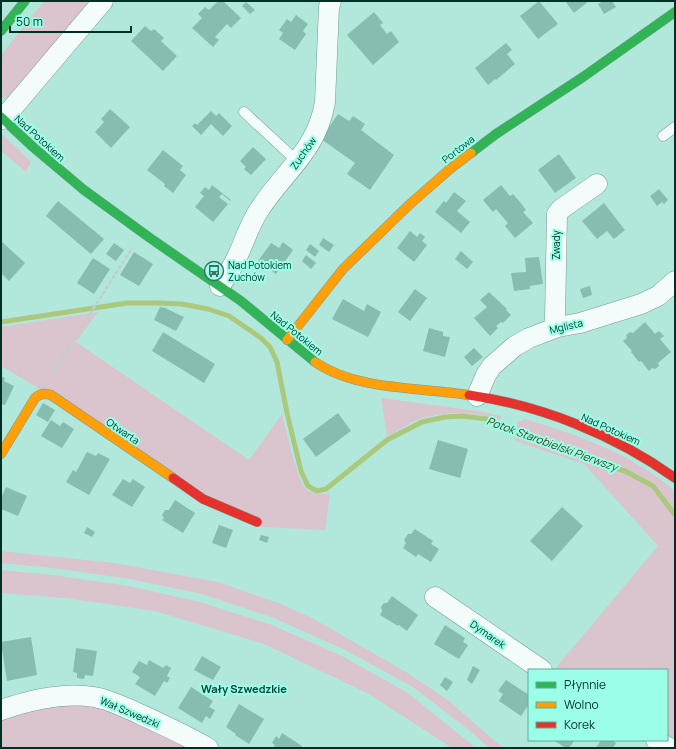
<svg xmlns="http://www.w3.org/2000/svg" width="676" height="749" font-family="Manrope,sans-serif">
<style>
.green{fill:#dac5ce}
.lines{fill:none;stroke-linecap:round;stroke-linejoin:round}
.stream{stroke:#acc87c;stroke-width:5}
.building{fill:#87bcb1}
.lane-casing{stroke:#749c93;stroke-width:11}
.street-casing{stroke:#749c93;stroke-width:21}
.fast-casing{stroke:#749c93;stroke-width:10}
.slow-casing{stroke:#749c93;stroke-width:10}
.jam-casing{stroke:#749c93;stroke-width:10}
.path{stroke:#bfd0cc;stroke-width:2.5;stroke-dasharray:4 2;stroke-linecap:butt}
.lane{stroke:#f3fcfa;stroke-width:10}
.street{stroke:#f3fcfa;stroke-width:20}
.fast{stroke:#30b455;stroke-width:9}
.slow{stroke:#ff9f0a;stroke-width:9}
.jam{stroke:#e5322d;stroke-width:9}
.labels{text-anchor:middle;stroke-width:4;stroke-linejoin:round;paint-order:stroke}
.street-label{font-size:10px;fill:#002f26;stroke:#9bffe8}
.poi-label{font-size:10px;fill:#002f26;stroke:#9bffe8;text-anchor:start}
.water-label{font-size:11px;font-style:italic;fill:#3c4319;stroke:#9bffe8}
.neighbourhood-label{font-size:11px;font-weight:bold;fill:#0a453b;stroke:#9bffe8}
</style>
<rect width="100%" height="100%" fill="#b2e8db"/>
<path class="green" d="M44 1H94L11 96 6 98 1 97V55Z
M1 133 31 162 26 172 1 151Z
M98 312 76 342 249 460 282 414C286 428 297 480 306 489 312 495 322 494 330 494L325 530 261 527 204 495 35 386 1 366V327Z
M381 398 478 411 501 416 500 420C475 411 448 411 423 418 411 421 398 431 387 437Z
M525 419C578 435 633 454 675 491V735L667 742V670H554L658 546 584 464 515 441 518 422Z
M1 551 114 563 218 582 281 604 312 618 406 672 448 700 503 748H489L469 730 413 687 345 650 274 618 202 594 130 579 53 568 1 563Z
M1 570 53 575 129 586 200 602 272 625 342 656 408 693 476 748H452L369 694 264 644 155 611 65 598 1 593Z
M93 701 201 748H1V714Z"/>
<g class="lines">
<path class="stream" d="M1 322 127 303H159L182 304 208 309 229 316 261 338 270 347 277 362 287 413 301 471 308 486 317 491 326 489 387 440 422 422 445 417 462 416 487 419 538 438 593 461 625 471 653 486 675 515"/>
</g>
<path class="building" d="M218 1H223L241 18 231 28 227 24 215 37 219 40 213 47 192 28 202 18 198 14 205 7 209 10Z
M539 1 558 24 538 39 520 16Z
M565 1H589L574 13Z
M603 1H612L616 7 604 14 598 4Z
M246 2 255 10 250 14 242 6Z
M374 12 383 23 380 25 387 34 391 31 399 42 373 65 347 35Z
M296 15 308 24 303 31 306 34 295 50 279 39 283 33 279 30 287 19 291 22Z
M145 26 151 31 154 29 164 38 161 41 177 56 163 71 131 41Z
M506 43 512 50 507 54 515 64 496 80 495 79 488 85 475 68Z
M110 109 130 127 111 148 95 132 104 122 101 119Z
M211 111 216 116 219 113 232 126 223 136 211 124 201 135 192 126 195 123 197 125Z
M338 114 349 121 353 116 365 124 361 130 394 155 370 190 347 174 355 163 321 139Z
M253 147 266 159 251 175 244 169 246 167 240 161Z
M163 150 183 166 180 170 186 175 173 193 164 186 165 184 147 170Z
M559 154 576 178 555 193 538 170Z
M212 185 231 200 230 201 222 194 219 197 228 204 213 222 195 207 204 196 200 193 205 187 209 190Z
M501 185 510 196 513 194 520 202 526 210 523 212 533 223 515 238 505 226 508 223 496 209 493 212 483 200Z
M659 189 668 200 664 204 662 202 657 206 650 196Z
M454 192 466 201 457 211 470 222 461 233 435 212 444 201 446 203Z
M58 201 104 239 91 254 46 216Z
M604 203 625 230 614 239 607 231 597 239 582 221Z
M410 231 417 237 420 233 425 237 422 241 427 245 414 262 397 248Z
M323 238 334 245 329 252 319 245Z
M1 241 25 263 9 281 1 273Z
M283 242 293 250 276 274 258 261 271 243 279 248Z
M114 243 124 250 116 261 106 254Z
M310 244 319 251 315 257 306 250Z
M461 251 473 262 467 269 455 259Z
M134 252 153 264 139 286 120 275Z
M306 255 316 263 311 269 302 261Z
M539 257 543 284 530 286V289L514 291 511 273 526 272 525 258Z
M93 258 110 269 94 294 77 283Z
M590 286 592 295 583 298 580 289Z
M415 289 427 298 410 321 398 312Z
M489 292 507 309 506 310 511 315 503 323 501 322 496 326 498 328 490 336 474 318 487 307 480 300Z
M343 299 364 311 367 304 381 312 368 337 332 319Z
M160 307 165 308 184 317 176 331 154 320Z
M645 322 655 334 659 331 664 336 660 339 671 352 658 363 659 366 655 369 652 368 649 371 641 361 639 362 631 352 632 351 623 341 627 338 626 335 630 332 633 333Z
M429 328 443 332V336L450 337 445 357 423 351Z
M163 332 215 364 204 383 152 351Z
M474 348 483 357 472 366 464 357Z
M1 376 5 378 4 381 14 386 5 405 1 404Z
M43 403 55 410 48 422 36 415Z
M338 413 351 431 316 457 303 439Z
M51 420 60 426 63 422 74 429 62 448 41 436Z
M438 440 468 449 460 478 429 469Z
M87 452 96 456 98 453 110 459 89 495 66 482 73 470 76 472Z
M123 479 130 483 133 479 145 487 132 507 112 495Z
M6 487 27 496 18 516 1 509V498Z
M175 500 195 513 183 533 162 520 164 518 162 515 165 510H169Z
M562 507 583 526 552 561 530 541Z
M219 525 233 530 226 548 212 543Z
M87 527 95 532 92 537 84 533Z
M415 529 433 541 431 544 439 549 431 562 418 554 416 557 403 548 406 543 404 540 408 534H411Z
M261 535 269 537 267 543 259 540Z
M392 596 418 615 407 631 399 625 398 626 380 615 382 611 381 607 384 603H387Z
M445 625 465 638 463 642 468 645 459 659 434 644Z
M31 637 37 675 7 681 1 642Z
M76 648 97 651 93 676 85 675 84 679 77 678V673L73 672Z
M202 656 221 667 213 680 194 670Z
M149 660 163 668 166 665 171 668 167 676 170 678 167 683 164 681 155 696 135 684 140 677 132 672 139 661 147 665Z
M473 666 480 670 472 684 467 680Z
M445 677 453 682 447 691 440 685Z
M506 680 529 695V704L521 716 499 701 503 694 498 691Z
M191 687 213 701 209 707 215 710 210 719 206 716 202 723 178 708Z
M239 704 264 719 249 744 235 735 236 734 226 727Z
M282 733 302 746 300 748H273L275 745 272 743 276 736 279 739Z
M553 740H575L569 748H566Z
M601 740H612L616 743 613 748H596Z"/>
<g class="lines">
<g class="lane-casing">
<path id="lane" d="M244 112 298 162
M663 136 675 127"/>
</g>
<g class="street-casing">
<path id="street" d="M3 119 103 1
M220 286C226 277 233 267 237 257 245 241 249 225 259 210 284 171 317 151 325 102L329 7 331 1
M558 327 555 319 557 214 561 209 597 184
M477 396 486 375 492 366 515 346 529 338 558 327 580 323 641 304 658 296 675 281
M435 597 542 670
M1 710C30 700 63 692 94 697 107 699 119 705 131 710 157 722 184 734 208 748
M656 740 669 748"/>
</g>
<g class="fast-casing">
<path id="fast" d="M1 31 25 1
M1 117 33 147 84 190 150 238 241 301 315 362
M471 153 496 134 583 77 675 12"/>
</g>
<g class="slow-casing">
<path id="slow" d="M287 340 343 269 409 205 450 169 471 153
M315 362C357 391 420 387 469 395
M1 454 35 398C40 393 45 393 51 395L173 478"/>
</g>
<g class="jam-casing">
<path id="jam" d="M469 395C543 406 615 435 675 478
M173 478 203 499 257 522"/>
</g>
<path class="path" d="M51 375 132 248"/>
<use href="#lane" class="lane"/>
<use href="#street" class="street"/>
<use href="#fast" class="fast"/>
<use href="#slow" class="slow"/>
<use href="#jam" class="jam"/>
</g>
<defs>
<g id="bus-ring" transform="scale(1)"><circle r="9.5" fill="#9bffe8" stroke="#3e7065" stroke-width="1.5"/><path d="M-5-6H5V4H4V6H2V4H-2V6H-4V4H-5ZM-3.5-4V0h7V-4ZM-3.5 1.2v1.5H-2V1.2ZM2 1.2v1.5H3.5V1.2Z" fill="#3e7065"/></g>
</defs>
<g fill-rule="evenodd">
<use href="#bus-ring" x="214" y="271"/>
</g>
<g class="labels">
<g class="street-label">
<text transform="translate(40 138) rotate(42)" y="4">Nad Potokiem</text>
<text transform="translate(458 149) rotate(-38)" y="4">Portowa</text>
<text transform="translate(303 153) rotate(-55)" y="4">Zuchów</text>
<text transform="translate(556 245) rotate(-90)" y="4">Zwady</text>
<text transform="translate(566 326) rotate(-13)" y="4">Mglista</text>
<text transform="translate(297 333) rotate(39)" y="4">Nad Potokiem</text>
<text transform="translate(611 429) rotate(24)" y="4">Nad Potokiem</text>
<text transform="translate(123 431) rotate(34)" y="4">Otwarta</text>
<text transform="translate(488 634) rotate(35)" y="4">Dymarek</text>
<text transform="translate(130 712) rotate(23)" y="4">Wał Szwedzki</text>
</g>
<g class="poi-label">
<text x="228" y="269">Nad Potokiem<tspan x="228" dy="12">Zuchów</tspan></text>
</g>
<g class="water-label">
<text transform="translate(552 444) rotate(20)" y="4">Potok Starobielski Pierwszy</text>
</g>
<g class="neighbourhood-label">
<text x="244" y="693">Wały Szwedzkie</text>
</g>
</g>
<rect width="676" height="749" fill="none" stroke="#002f26" stroke-width="4"/>
<rect x="528" y="669" width="140" height="72" fill="#9bffe8" stroke="#5dac9a"/>
<rect x="536" y="682" width="20" height="6" fill="#30b455" stroke="#5dac9a"/>
<text x="564" y="689" font-size="12" fill="#002f26">Płynnie</text>
<rect x="536" y="702" width="20" height="6" fill="#ff9f0a" stroke="#5dac9a"/>
<text x="564" y="709" font-size="12" fill="#002f26">Wolno</text>
<rect x="536" y="722" width="20" height="6" fill="#e5322d" stroke="#5dac9a"/>
<text x="564" y="729" font-size="12" fill="#002f26">Korek</text>
<path d="M10 26v6h121v-6" fill="none" stroke="#002f26" stroke-width="2"/>
<text x="16" y="26" font-size="12" fill="#002f26" stroke="#9bffe8" stroke-width="3" paint-order="stroke">50 m</text>
</svg>
